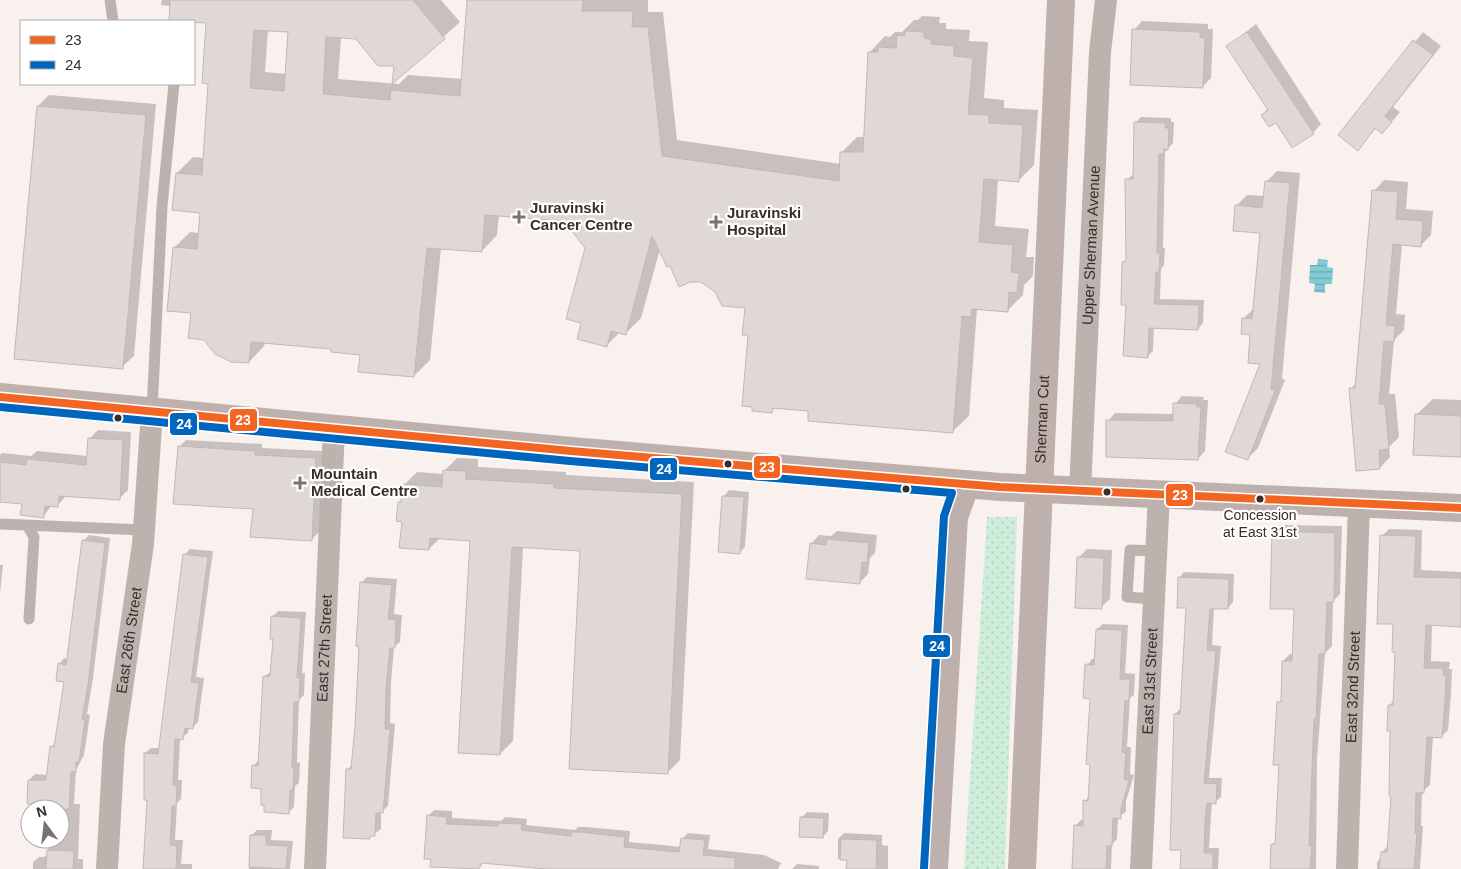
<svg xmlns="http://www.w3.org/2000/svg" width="1461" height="869" font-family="Arial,sans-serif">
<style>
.grass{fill:url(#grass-dots)}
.water{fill:url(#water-rules)}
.shadow{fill:#0003;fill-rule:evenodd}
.building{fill:#dfd8d4;stroke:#c0b9b5;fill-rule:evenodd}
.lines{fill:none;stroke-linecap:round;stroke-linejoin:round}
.service{stroke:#beb2af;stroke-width:11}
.minor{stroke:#beb2af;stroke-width:22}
.secondary{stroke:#beb0ad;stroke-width:28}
.bus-1-casing{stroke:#fff;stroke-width:11}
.bus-2-casing{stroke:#fff;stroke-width:11}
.bus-1{stroke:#f26522;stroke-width:8}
.bus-2{stroke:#0065bd;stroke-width:8}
.poi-dot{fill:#7a726f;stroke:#fff;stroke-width:2}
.bus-dot{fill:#362e2a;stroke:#fff;stroke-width:2}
.labels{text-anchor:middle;stroke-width:4.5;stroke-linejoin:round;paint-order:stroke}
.bus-label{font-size:14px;fill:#362e2a;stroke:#fff}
.poi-label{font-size:15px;font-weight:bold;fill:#362e2a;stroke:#fff;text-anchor:start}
.street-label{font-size:15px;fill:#362e2a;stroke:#fff}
.line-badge{stroke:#fff;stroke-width:2}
.badge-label{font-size:14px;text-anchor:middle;font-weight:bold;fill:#fff}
</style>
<defs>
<pattern id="grass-dots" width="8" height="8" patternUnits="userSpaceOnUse" patternTransform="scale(1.25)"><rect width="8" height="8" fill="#ceedda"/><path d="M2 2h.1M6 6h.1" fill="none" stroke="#b2ccbb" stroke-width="1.8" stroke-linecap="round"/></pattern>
<pattern id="water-rules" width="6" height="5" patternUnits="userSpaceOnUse" patternTransform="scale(1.25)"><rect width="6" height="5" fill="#83ccd5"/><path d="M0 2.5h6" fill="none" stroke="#6ca6ad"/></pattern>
</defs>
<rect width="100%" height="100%" fill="#f9f1ee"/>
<path class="grass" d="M987 517H1017L1005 869H964Z"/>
<path class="water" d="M1318 259 1328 260 1327 267 1333 268 1332 284H1325V293L1314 292 1315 284 1309 283 1310 265H1317Z"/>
<path class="shadow" d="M162 0H441L460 22 394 81 395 65 356 38 341 37 338 79 399 84 408 75 463 79 468 0H648V12H663L677 140 841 164V153L857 137H865L870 52 885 36 890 37 895 32H902L914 20H918L922 16 940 17 939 23H946V29L970 30 969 41 988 42 984 98 1004 100V108L1038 110 1034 165 1018 181 998 179 995 226 1029 229 1026 257H1034L1033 276 1024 285 1023 295 1007 311 977 309 969 416 953 431 810 410 776 407 772 411 749 334 746 307 671 264 660 249 641 318 625 334 620 332 606 346 582 322 586 248 565 220 499 215 497 235 482 251 441 248 430 360 414 376 361 353 333 348 265 342 264 346 249 362 174 248 190 232 199 233 201 212 177 173 193 157 204 158 209 83 207 22 171 6 161 5ZM268 30 290 31 287 74 265 72Z
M1142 21 1208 24V29H1213L1211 78 1202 87 1134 30Z
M1256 24 1321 124 1313 133 1262 115 1268 108 1228 46Z
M1423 32 1441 46 1393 107 1400 112 1390 124 1376 128 1358 149 1340 135Z
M49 95 156 104 134 356 122 367 38 106Z
M1141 117 1171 118V122H1174L1173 143 1165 152 1163 248H1165L1164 265 1161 269 1160 299 1204 300 1203 323 1198 329 1154 327 1153 351 1148 356 1127 304 1124 262 1127 259 1126 180 1134 174 1135 123Z
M1277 171 1300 173 1282 378 1285 380 1258 448 1247 459 1261 363 1252 334 1243 319 1255 307 1261 232 1236 206 1247 195 1265 196 1266 182Z
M1384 180 1408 182 1406 209 1433 211 1431 235 1420 246 1402 244 1396 314 1405 315 1404 330 1394 340 1389 394H1395L1399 437 1389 447 1390 457 1380 468 1351 389 1356 383 1374 191Z
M1182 396 1204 397 1203 400H1208L1205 451 1198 459 1108 421 1115 413 1174 414 1175 404Z
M1433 399 1461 400V456L1416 415Z
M98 430 131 432 128 490 120 498 66 496 57 506 52 505 43 517 23 503 0 501V455L2 453 31 456 37 451 88 456 89 439Z
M186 440 262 444V448L323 451 319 532 311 540 254 508 179 447Z
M457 458 478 459V467L566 472V475L694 482 680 760 667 773 581 550 523 547 513 741 500 754 471 539 440 538 429 549 403 521 399 502 403 498 404 485 417 472 444 474V471Z
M729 490 749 492 745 547 739 553 724 496Z
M1280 525 1342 526 1340 594 1333 601 1332 646 1325 653 1317 759 1316 869H1272L1273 844 1277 840 1280 764 1278 703 1282 699 1283 661 1290 654 1294 655 1295 607 1273 532Z
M1389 529 1422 530 1421 570 1461 572V626L1432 624 1431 661 1450 662 1449 669H1452L1451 694 1448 730 1441 737 1433 736 1430 785 1422 792 1421 826H1423L1420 869H1377V862L1381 858 1382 852 1389 845 1393 795 1390 705 1394 700 1396 651 1382 536Z
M837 531 877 535 875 553 870 558 868 574 859 583 811 544 819 535 831 536Z
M89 535 110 538 93 678 87 714 90 715 84 755 76 770 74 804H80L78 859H83V869H33V862L39 857H44L48 854 49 839H60V809H51V804L29 780 35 774 48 775 51 747 56 742 65 681 59 664 64 658 68 659 84 540Z
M190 549 213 551 196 677 204 678 198 722 193 727H189L188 733 180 739 178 780H182L181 799 177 803 175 840H183L181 864H192V869H145L148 799 145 753 151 748H160L185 554Z
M1087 549 1112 550 1110 599 1101 607 1078 558Z
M0 565H3L0 593Z
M1184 572 1234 574 1233 602 1228 608H1214L1212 645 1221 646 1209 778H1222L1221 797 1215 802H1212L1211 816 1209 848H1219L1218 869H1181L1182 849 1174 779H1172L1175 714 1181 708 1187 607 1179 578Z
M367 577 397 579 394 614 402 615 400 642 394 647 391 683 390 723 395 724 388 806 381 812V829L369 838 347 770 353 764 357 726 362 582Z
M278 611 306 612 302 673H305L304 695 299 700 297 762 300 763 299 783 295 786 294 807 289 812 262 787 253 766 259 760 265 676 272 671 274 638 272 617Z
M1103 624 1128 625 1125 673 1135 674 1134 695 1130 698 1127 747H1131L1130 774 1134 775 1126 801V812L1118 817 1117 839 1112 844 1111 869H1072L1075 826 1081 820H1084L1085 801 1090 796 1092 698 1087 665 1092 659H1096L1097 629Z
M434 810 452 811V818L501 821 505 817 527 819 526 825 575 830 578 827H586L630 831 629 842 662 845 681 847 682 839 688 833 710 835 708 849 764 855 781 863 778 869H543L484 862 478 869 431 866 428 816Z
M807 812 829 813 828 831 823 837 801 818Z
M257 830H272L271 840 293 841 290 869H249L252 835Z
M844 833 882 835V845L888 846V869H848V859H838V839Z
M797 864 819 866V869H792Z"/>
<path class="building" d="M170 0H413L445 39 392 84 394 66H378L356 39 326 37 323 94 390 100 391 90 460 96 467 0H583L582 11H633L632 27H648L662 156 839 181 840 152H863L868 52H878V47L896 48 897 35 905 36V31L924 32V38L931 39V44L954 46V56L973 58 968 114 989 115V123L1023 125 1019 182 984 179 979 242 1013 245 1011 272 1019 273 1017 293 1009 292 1008 312 972 309 971 317 962 316 953 433 808 421V411L773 408 772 413 752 411V407L742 406 748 335H742L745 308 722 306 715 292 701 282H690L679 287 670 266 667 267 652 236 626 335 611 331 607 347 577 339 581 323 566 319 585 248 564 221 485 215 482 252 427 248 414 377 358 372 360 355 331 352V349L251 342 249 363 231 362 215 354 204 340 188 338 191 313 167 311 173 247 197 249 200 213 172 210 176 173 202 175 208 84 202 83 206 23 169 21ZM254 30 288 32 284 91 250 88Z
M1132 29 1200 32V37L1205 38 1203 88 1130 85Z
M1247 32 1314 134 1292 148 1276 123 1269 127 1261 115 1268 110 1226 46Z
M1413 40 1433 55 1385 116 1392 122 1382 134 1375 128 1358 151 1338 135Z
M37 106 146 115 123 369 14 359Z
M1134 122 1166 123 1165 128H1169L1168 150 1164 149V154H1159L1157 253H1160L1159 272H1156L1154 304 1199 305 1198 330 1149 328 1148 358 1123 356 1126 305H1121L1122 262 1126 261 1125 179H1133Z
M1265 181 1290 183 1271 389 1275 391 1248 460 1225 452 1260 364 1248 363 1250 335 1241 334 1242 318 1252 319 1260 233 1233 231 1235 205 1262 208Z
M1372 190 1398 192 1396 219 1423 221 1421 247 1393 244 1386 325 1395 326 1394 342 1384 341 1379 404H1385L1389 449 1379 450 1380 469 1356 471 1349 388H1355Z
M1173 403 1197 404V407H1201L1198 460 1106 457V420L1173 421Z
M1415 414 1461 416V457L1413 455Z
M88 438 123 440 120 500 59 496 58 507 45 506 44 518 20 515 22 504 0 502V462L26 465 27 459 86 465Z
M178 446 255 451V455L316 458 312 541 250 537 253 509 173 504Z
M443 470 466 471V479L554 484V488L682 494 668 774 569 769 580 551 512 547 500 755 458 753 470 541 430 538 429 550 399 548 402 522 396 521 398 502H401L403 484 442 487Z
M722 496 744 497 740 554 718 552Z
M1272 531 1335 533 1334 602H1327L1325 654H1319L1316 719H1314L1309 846H1312L1310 869H1270L1271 844H1275L1279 765H1273L1277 702H1281L1282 661H1292L1294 609H1270Z
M1380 535 1416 536 1414 577 1461 578V627L1426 625 1424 668H1443V675H1446L1445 702 1442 738 1427 737 1424 793H1416L1415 833H1417L1414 869H1379L1381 852H1387L1391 797 1389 796 1390 731H1387L1388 705H1393L1395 652H1392L1393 624H1377Z
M827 539 869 543 867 563 862 562 860 584 806 579 810 543 826 545Z
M82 540 105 543 88 685 82 719 85 720 79 762H76V772H71L69 809H50V805L27 804 28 780H46L50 746 54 747 64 682 56 681 58 663 66 665Z
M183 554 208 557 191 682 199 683 193 729 185 728 183 740 175 739 173 785 177 786 176 806H172L170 845 177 846 176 869H143L147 800H144V753L158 754Z
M1077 557 1104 558 1102 609 1075 608Z
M1178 577 1229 579 1228 609H1210L1207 650 1216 651 1204 783 1217 784 1216 804 1207 803 1205 822 1204 853H1213V869H1180L1181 850H1170L1174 714H1180L1186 608H1177Z
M360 582 392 585 388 619 396 620 395 648H390L386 690 385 729H390L383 813H376L375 836H370V839L343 838 346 769H351L355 726 359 647 356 646Z
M271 616 301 618 297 678H300L299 702H294L292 768H294L293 790H290L289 814 264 812V805H261V789L251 788 252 765 258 766 263 676H270L273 639H270Z
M1096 629 1122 630 1120 679H1130L1129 701H1125L1122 752 1126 753 1124 779 1129 781 1121 808V819L1113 818 1112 846H1107L1106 869H1072L1074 825 1083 826V800L1088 801 1090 765 1086 764 1090 699 1083 698 1085 664 1094 665Z
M427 815 447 817 446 824 498 826V823L522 824 521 830 571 836 572 832H580L625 837 624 847 656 850 679 852 681 838 705 840 703 855 735 858V869H546L482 863 479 869 430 867 431 859H424Z
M800 817 824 818 823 838 799 837Z
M250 835H266V845L288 846 286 869 249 867Z
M841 839 877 840 876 869H846L847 860H840Z
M47 850 74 851 73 869H46Z"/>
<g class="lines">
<path class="service" d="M110 0 113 21
M152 411 162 206 174 84
M0 524 144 530
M27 525 34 537 29 619
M1154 599 1127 597 1130 550 1156 551"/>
<g class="minor">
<path id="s1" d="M1080 491 1100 52 1106 0"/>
<path id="s2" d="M107 869 114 744 143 544 152 411"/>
<path id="s3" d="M315 869 334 428"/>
<path id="s4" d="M1141 869 1159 494"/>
<path id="s5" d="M1347 869 1359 503"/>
</g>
<g class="secondary">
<path d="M0 397 571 451 1000 487 1461 508"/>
<path d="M934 869 954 517 966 484"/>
<path id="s6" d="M1022 869 1061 0"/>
</g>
<g class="bus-1-casing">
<path id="bus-1" d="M0 397 571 451 1000 487 1461 508"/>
</g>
<g class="bus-2-casing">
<path id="bus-2" d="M0 407 570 461 952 493 944 516 924 868"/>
</g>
<use href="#bus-1" class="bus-1"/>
<use href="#bus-2" class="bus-2"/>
</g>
<g class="poi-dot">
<path d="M516.5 209.5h5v5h5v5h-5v5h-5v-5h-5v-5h5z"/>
<path d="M713.5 214.5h5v5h5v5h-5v5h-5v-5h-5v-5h5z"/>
<path d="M297.5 475.5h5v5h5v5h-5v5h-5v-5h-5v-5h5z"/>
</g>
<g class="bus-dot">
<circle cx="118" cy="418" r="4.5"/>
<circle cx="728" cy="464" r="4.5"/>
<circle cx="906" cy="489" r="4.5"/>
<circle cx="1107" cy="492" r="4.5"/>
<circle cx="1260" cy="499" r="4.5"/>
</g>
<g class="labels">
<g class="bus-label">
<text x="1260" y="520">Concession<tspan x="1260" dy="17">at East 31st</tspan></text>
</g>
<g class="poi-label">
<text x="530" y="213">Juravinski<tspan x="530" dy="17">Cancer Centre</tspan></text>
<text x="727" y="218">Juravinski<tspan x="727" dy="17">Hospital</tspan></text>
<text x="311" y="479">Mountain<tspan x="311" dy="17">Medical Centre</tspan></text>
</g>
<g class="street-label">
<text dy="5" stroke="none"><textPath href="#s1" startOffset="246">Upper Sherman Avenue</textPath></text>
<text dy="5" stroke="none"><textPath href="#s6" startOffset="450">Sherman Cut</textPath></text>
<text dy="5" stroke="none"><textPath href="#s2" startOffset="230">East 26th Street</textPath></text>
<text dy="5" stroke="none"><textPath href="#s3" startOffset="221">East 27th Street</textPath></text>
<text dy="5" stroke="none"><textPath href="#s4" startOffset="188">East 31st Street</textPath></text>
<text dy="5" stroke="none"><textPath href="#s5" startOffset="182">East 32nd Street</textPath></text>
</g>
</g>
<g class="line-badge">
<rect x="229" y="408" width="29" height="24" rx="5" fill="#f26522"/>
<rect x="169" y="412" width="29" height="24" rx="5" fill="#0065bd"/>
<rect x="753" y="455" width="28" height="24" rx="5" fill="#f26522"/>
<rect x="649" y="457" width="29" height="24" rx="5" fill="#0065bd"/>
<rect x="1165" y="483" width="29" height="24" rx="5" fill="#f26522"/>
<rect x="922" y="634" width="29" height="24" rx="5" fill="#0065bd"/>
</g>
<g class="badge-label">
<text x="243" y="425">23</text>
<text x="184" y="429">24</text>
<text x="767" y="472">23</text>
<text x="664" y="474">24</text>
<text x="1180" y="500">23</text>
<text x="937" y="651">24</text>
</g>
<rect x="20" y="20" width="175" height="65" fill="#ffffff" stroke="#afabaa"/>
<rect x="30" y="36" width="25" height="8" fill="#f26522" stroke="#afabaa"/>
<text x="65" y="45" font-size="15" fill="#362e2a">23</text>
<rect x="30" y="61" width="25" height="8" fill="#0065bd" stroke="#afabaa"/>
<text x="65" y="70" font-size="15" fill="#362e2a">24</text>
<g transform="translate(45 824) rotate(345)"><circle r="24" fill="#ffffff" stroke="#afabaa"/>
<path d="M0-4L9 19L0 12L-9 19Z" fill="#7a726f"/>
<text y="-8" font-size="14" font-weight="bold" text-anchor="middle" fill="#362e2a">N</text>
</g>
</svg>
